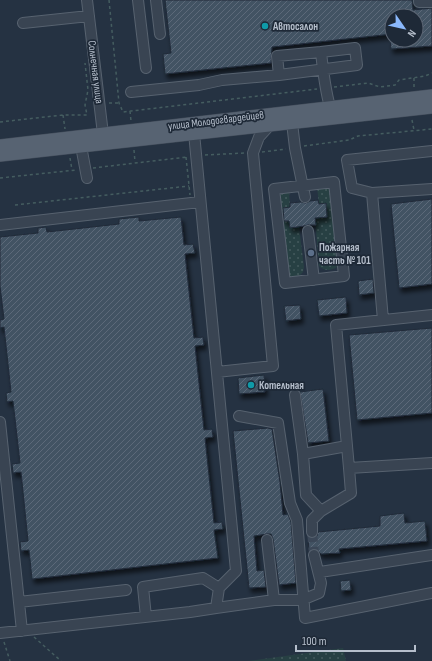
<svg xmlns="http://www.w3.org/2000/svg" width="432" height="661" font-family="'Sofia Sans Condensed',sans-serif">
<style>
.grass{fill:url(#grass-dots)}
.building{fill:url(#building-hatch);stroke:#202b39;filter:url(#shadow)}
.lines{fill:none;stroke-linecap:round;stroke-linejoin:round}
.minor-tunnel{stroke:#3b4757;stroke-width:10;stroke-dasharray:10 5;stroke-linecap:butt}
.minor-casing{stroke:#57626f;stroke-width:12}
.major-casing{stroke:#434d5b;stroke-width:14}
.path{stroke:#455d60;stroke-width:1.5;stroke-dasharray:3 3;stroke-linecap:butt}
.minor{stroke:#394452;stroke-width:10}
.major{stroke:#576372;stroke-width:13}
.culture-dot{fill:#0f9aa8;stroke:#1e2937;stroke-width:1.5}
.service-dot{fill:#5c6f8a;stroke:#1e2937;stroke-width:1.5}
.labels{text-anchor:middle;stroke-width:3.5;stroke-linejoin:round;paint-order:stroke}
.poi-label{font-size:11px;font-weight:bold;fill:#b6bfcc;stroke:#1e2937;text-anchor:start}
.street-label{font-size:11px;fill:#b6bfcc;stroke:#1e2937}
</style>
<defs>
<pattern id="grass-dots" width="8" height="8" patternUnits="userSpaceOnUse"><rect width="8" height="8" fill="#274043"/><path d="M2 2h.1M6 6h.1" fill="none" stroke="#445a5d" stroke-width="1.8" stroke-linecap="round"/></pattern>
<pattern id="building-hatch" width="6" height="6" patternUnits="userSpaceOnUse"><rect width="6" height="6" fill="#435264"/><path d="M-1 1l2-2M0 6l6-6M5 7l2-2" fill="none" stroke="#5c6979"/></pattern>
<filter id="shadow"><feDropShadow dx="2.5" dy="4.5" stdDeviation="2" flood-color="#0009"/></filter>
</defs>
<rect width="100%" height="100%" fill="#253242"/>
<path class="grass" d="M328 186 331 189 340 264C334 271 325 272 319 266L315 218 327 217 326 203 319 204 317 187Z
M289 190 290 207 283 208 284 221H289L290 228 299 227 304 267 303 272 298 277 293 278 287 275 279 196 283 192Z
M343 648 346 661H248Z"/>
<path class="building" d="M165 0H412L413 10 432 8V46L391 49 390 40H416V16H392V34L272 47 271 63 165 74 163 54 171 53Z
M432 199V284L399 288 391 204Z
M318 200 319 204 326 203 327 217 315 218 316 225H308L304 226 290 228 289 221H284L283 208 290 207V203L301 202 306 203 310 201Z
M139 217V221L181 217 184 245 193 244 195 253 185 254 194 338 203 337 204 345 195 346 204 430 212 429 213 437 205 438 214 523 222 522 223 529 214 530 218 558 32 579 29 550 21 551 20 542 28 541 21 472 13 473 12 464 20 463 13 401 7 402 6 393 11 392 4 327 0 328V320L4 319 0 286V237L38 233V228L46 227 47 232 119 224V219Z
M373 279 374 293 359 295 358 281Z
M346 297 347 313 319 316 317 300Z
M300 305 301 319 286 321 284 306Z
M432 328V413L357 420 349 335Z
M264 375 265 392 239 394 238 378Z
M323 389 329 441 308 443 300 392Z
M268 428 272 429 280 482 283 515 288 514 291 522 296 583 279 585 273 539 271 534H267L254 536 257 571 264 570 266 587 249 588 233 431Z
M404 513 405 523 425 521 427 541 339 549 340 553 321 554 316 549H313L309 551 308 537 312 538H315L317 536 318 532 380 526V516Z
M350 580 351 590 341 591 340 581Z"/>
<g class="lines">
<path class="minor-tunnel" d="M312 532 314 555"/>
<g class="minor-casing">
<path id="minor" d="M87 0 103 134
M138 0 146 68
M156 0 160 34
M419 0V2H432
M23 23 89 16
M279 75 277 56 321 52
M131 92 199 85 222 80 279 75 357 65 355 48 321 52C323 71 325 89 330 107
M292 123 295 148 305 197
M81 146 87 178
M334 182 344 276 285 283 274 189Z
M372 193 352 188 347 160 432 151
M0 225 200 202
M308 231 314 280
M432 315 336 325 349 468 432 463
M383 320 372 193 432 189
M217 372 273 366 253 153 259 137 270 125
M295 395 303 454 306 495 321 511
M239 416 278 423 290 503 297 520 305 618 432 593
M0 422 22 631
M303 454 347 446
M312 532V520L321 511 351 493 349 468
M267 540 274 600
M320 572 432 555
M19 602 126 590
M216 608 274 600H302L319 593 321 583 314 555
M146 617 143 587 203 578 219 588
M0 633 190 612 216 608 219 588 236 571 194 133"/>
</g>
<g class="major-casing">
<path id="major" d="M0 146 432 96
M0 155 432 107"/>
</g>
<path class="path" d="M109 0 119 103 123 112 317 89
M414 78V88
M334 87 368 83 380 87 395 85 399 80 425 76 432 73
M109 103H119
M130 111 131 121
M63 115 65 129
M412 120 414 130
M0 122 63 115H87L85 105 88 90 85 63
M304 146 349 140 358 136 432 129
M134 150 135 162
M262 152 286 149
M205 155 245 153
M186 157 190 195
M70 158 72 170
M93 168 187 157
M0 178 76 170
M15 205 189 186
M34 637 61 661
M4 642 10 661"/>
<use href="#minor" class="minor"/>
<use href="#major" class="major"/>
</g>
<g class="culture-dot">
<circle cx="265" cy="26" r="4"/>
<circle cx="251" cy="385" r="4"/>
</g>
<circle class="service-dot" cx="311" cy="253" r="4"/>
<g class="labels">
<g class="poi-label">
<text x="273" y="30">Автосалон</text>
<text x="319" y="251">Пожарная<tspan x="319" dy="13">часть № 101</tspan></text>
<text x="259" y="389">Котельная</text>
</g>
<g class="street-label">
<text transform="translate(96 72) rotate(83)" y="4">Солнечная улица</text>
<text transform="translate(216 120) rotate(-7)" y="4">улица Молодогвардейцев</text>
</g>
</g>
<g transform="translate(404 28) rotate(124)"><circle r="19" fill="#1e2937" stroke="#5b6573"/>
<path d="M0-3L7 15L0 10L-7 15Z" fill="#8ab8fc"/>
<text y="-6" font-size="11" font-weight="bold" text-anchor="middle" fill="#b6bfcc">N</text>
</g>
<path d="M296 645v6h119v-6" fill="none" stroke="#b6bfcc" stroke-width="2"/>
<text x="302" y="645" font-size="12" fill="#b6bfcc" stroke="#1e2937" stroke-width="3" paint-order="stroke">100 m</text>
</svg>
